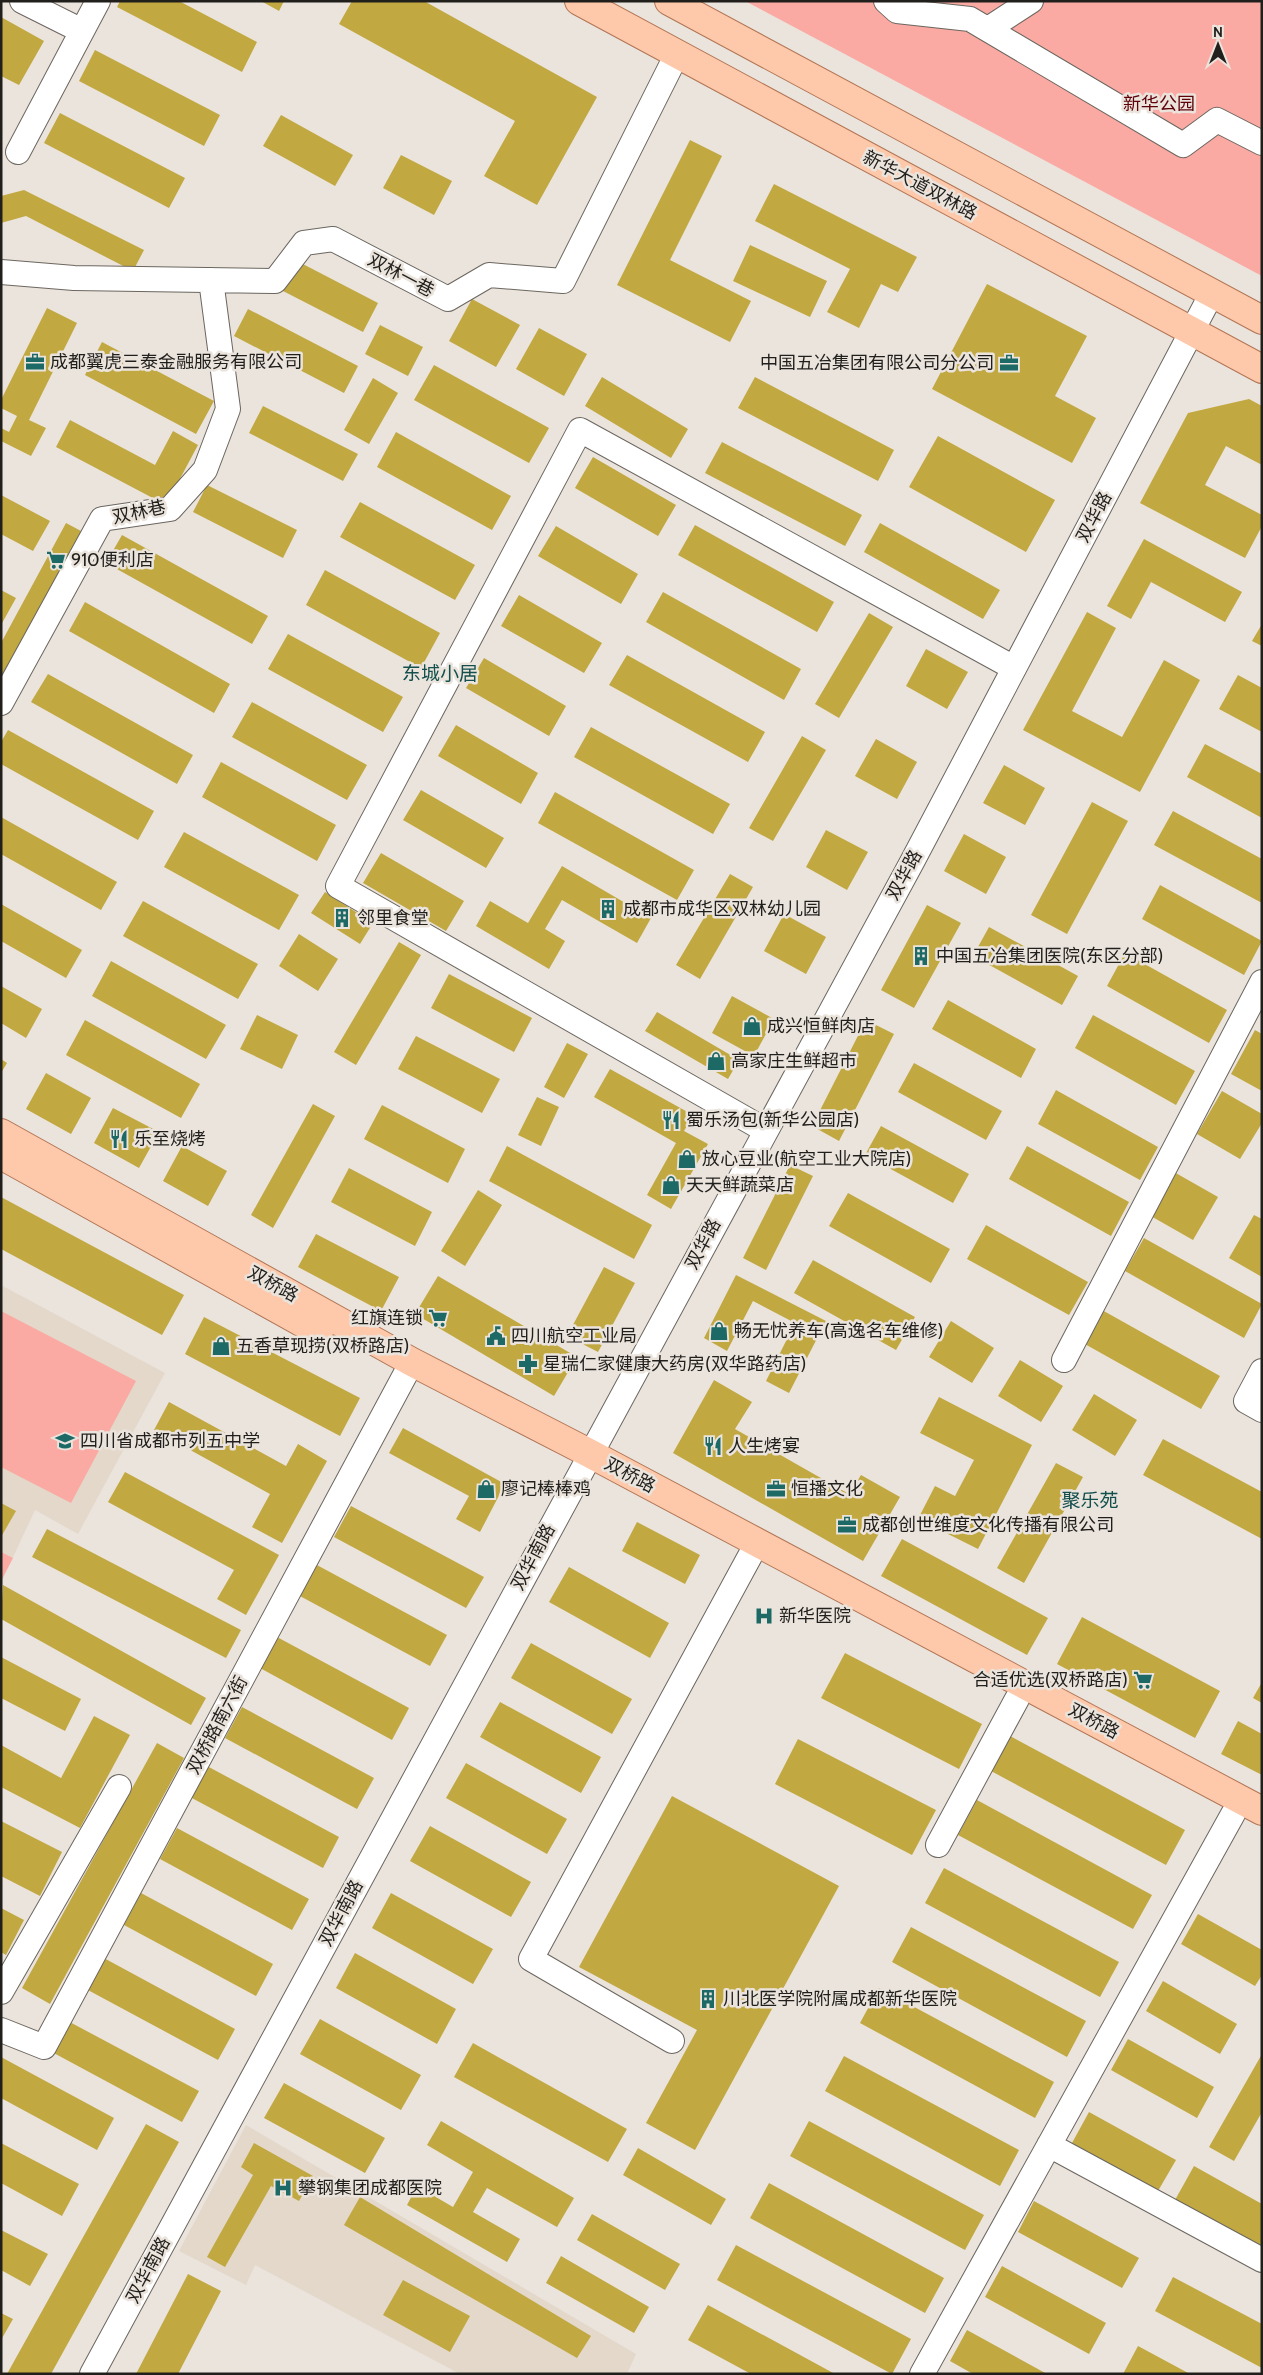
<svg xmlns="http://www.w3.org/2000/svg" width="1263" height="2375" font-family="Cabin,'Noto Sans SC',sans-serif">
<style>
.built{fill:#e3d8ca}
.green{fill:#faaaa2}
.building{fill:#c1a841}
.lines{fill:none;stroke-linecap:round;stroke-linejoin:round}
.minor-casing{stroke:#6b665f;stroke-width:26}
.major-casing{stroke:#b17554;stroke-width:30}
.minor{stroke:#fff;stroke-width:24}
.major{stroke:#fec8aa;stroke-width:28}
.labels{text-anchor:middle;stroke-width:5;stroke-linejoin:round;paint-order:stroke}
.park-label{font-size:18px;fill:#5f0108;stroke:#ebe4dd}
.street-label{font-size:18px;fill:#211f1c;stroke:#ebe4dd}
.poi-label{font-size:18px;fill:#211f1c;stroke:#ebe4dd;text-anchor:start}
.neighbourhood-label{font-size:19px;fill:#134f4c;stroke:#ebe4dd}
</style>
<rect width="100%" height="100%" fill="#ebe4dd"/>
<path class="built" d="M1 1285 165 1373 78 1534 35 1510 1 1583Z
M246 2125 636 2354 627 2374H460L255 2265 246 2285 179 2251Z"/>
<path class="green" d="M745 1H1262V276Z
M1 1311 136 1381 71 1503 1 1467Z
M1 1552 13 1558 1 1581Z"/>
<path class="building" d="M120 1H179L257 42 242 72 117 7Z
M261 1H284L279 11Z
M352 1H424L597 97 537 205 484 176 515 121 339 24Z
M1 17 44 41 19 85 1 76Z
M95 50 220 115 204 146 79 81Z
M60 113 185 178 169 208 44 143Z
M281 115 353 155 335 186 263 146Z
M690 140 722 156 670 260 751 301 730 342 617 285Z
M401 155 452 181 434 215 383 188Z
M774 184 917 257 898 292 881 284 859 328 827 312 850 269 755 221Z
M24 190 144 250 133 271 26 216 1 223V196Z
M750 245 827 281 810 317 733 281Z
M299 262 378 303 363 332 283 291Z
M987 284 1087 336 1055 396 1096 418 1072 463 932 389Z
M472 299 520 325 496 367 449 341Z
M47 308 77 323 29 420 46 428 31 456 1 441V428L9 432 17 416 1 408V400Z
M248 309 358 366 344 393 234 336Z
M380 325 423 347 408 376 365 354Z
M539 328 587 354 564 396 516 369Z
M102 342 214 401 196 434 85 375Z
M434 365 549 428 529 463 414 400Z
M602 377 688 429 671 458 585 406Z
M755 377 894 450 878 481 738 408Z
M373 378 398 393 369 444 344 430Z
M1249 399 1262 406V465L1226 446 1205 485 1262 515V526L1245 558 1140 503 1188 413Z
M263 406 358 454 343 481 249 433Z
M70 420 155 465 173 431 198 445 166 505 56 447Z
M396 432 511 496 492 530 377 467Z
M938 436 1055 500 1026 552 909 487Z
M722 442 862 515 845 546 705 473Z
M593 457 676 505 658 536 575 488Z
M207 485 297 530 283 558 193 512Z
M1 495 50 521 33 551 1 534Z
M360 502 475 565 455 600 340 537Z
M66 523 81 531 1 680V643Z
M880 523 1000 590 983 619 864 552Z
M695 525 834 602 817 632 678 555Z
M556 526 638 574 621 604 538 556Z
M122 535 268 616 252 644 106 563Z
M1144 539 1242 592 1225 622 1151 582 1131 619 1107 606Z
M325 570 440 633 421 668 306 605Z
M1 590 16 598 1 625Z
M663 592 801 669 784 700 646 622Z
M519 595 602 643 584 673 501 626Z
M85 602 230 684 214 713 69 631Z
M1087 612 1116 628 1072 711 1122 737 1164 660 1200 680 1140 792 1023 730Z
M869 613 893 627 839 718 815 704Z
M1262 624V646L1252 641Z
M288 634 403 697 383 732 268 669Z
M926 649 968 672 947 709 906 686Z
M627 655 765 732 748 762 609 685Z
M484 658 566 706 549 736 466 688Z
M48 674 193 755 177 784 31 702Z
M1238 675 1262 688V732L1219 709Z
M252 702 367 765 347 800 232 737Z
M456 725 538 773 521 804 438 756Z
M591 727 730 804 713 834 574 757Z
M8 730 154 811 138 840 1 764V742Z
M802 736 826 750 773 841 749 828Z
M876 739 917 762 897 799 855 776Z
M1205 744 1262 774V818L1187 777Z
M221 762 336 825 317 861 202 797Z
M1004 765 1045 788 1025 825 983 803Z
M421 790 504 838 486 868 403 820Z
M555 792 694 870 677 900 538 823Z
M1092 802 1128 821 1067 934 1031 915Z
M1173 811 1262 859V903L1154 845Z
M1 817 117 882 101 910 1 854Z
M826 830 868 852 847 890 806 867Z
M184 832 299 895 279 930 164 867Z
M964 834 1006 857 986 894 944 871Z
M381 853 464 901 446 931 363 883Z
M562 866 651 918 637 943 562 900 545 929 565 941 549 969 476 926 490 901 528 923Z
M730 874 753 887 700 979 676 965Z
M1160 885 1262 941 1244 975 1142 919Z
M325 892 373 923 360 944 311 913Z
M143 901 258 964 238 999 123 936Z
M1 904 82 950 66 978 1 941Z
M927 905 961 923 914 1008 881 990Z
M784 914 826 937 806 974 764 951Z
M989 927 1078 976 1062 1005 973 956Z
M299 934 338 959 318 991 279 966Z
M399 942 421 955 356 1065 334 1052Z
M1125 953 1227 1010 1209 1043 1107 986Z
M111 961 226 1025 206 1059 92 996Z
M449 974 532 1018 514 1052 431 1008Z
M1 986 42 1009 26 1038 1 1023Z
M732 996 774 1019 754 1056 712 1033Z
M948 1000 1036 1049 1021 1078 932 1029Z
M657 1012 739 1060 728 1079 645 1031Z
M257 1015 298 1035 282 1069 240 1049Z
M1093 1015 1195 1071 1176 1105 1075 1048Z
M85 1020 200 1084 181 1118 66 1055Z
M866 1020 894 1034 839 1141 812 1126Z
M1255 1030 1262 1034V1091L1231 1074Z
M416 1036 500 1079 482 1113 398 1069Z
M567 1043 588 1054 564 1098 544 1087Z
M1 1059 7 1063 1 1073Z
M914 1063 1002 1111 986 1140 898 1092Z
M610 1069 693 1115 684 1131 708 1144 671 1209 647 1195 676 1143 594 1097Z
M46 1073 91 1098 71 1134 26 1109Z
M1056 1090 1158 1147 1140 1180 1038 1124Z
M1222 1091 1262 1114V1123L1240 1159 1197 1134Z
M537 1097 559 1107 541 1146 518 1135Z
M313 1104 335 1116 273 1228 251 1215Z
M382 1105 465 1149 448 1183 364 1139Z
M113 1108 159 1132 139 1168 94 1143Z
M881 1126 969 1174 953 1203 865 1155Z
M182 1146 227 1171 208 1206 163 1181Z
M507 1146 652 1225 634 1259 489 1181Z
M1027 1146 1129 1202 1111 1236 1009 1179Z
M790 1165 813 1176 766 1270 743 1258Z
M349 1168 432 1212 415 1246 331 1202Z
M1174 1172 1218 1197 1193 1240 1149 1215Z
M478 1190 502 1205 465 1266 441 1251Z
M848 1193 950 1249 931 1283 829 1226Z
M1 1197 184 1295 162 1335 1 1249Z
M1254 1215 1262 1219V1277L1229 1258Z
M986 1225 1088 1282 1069 1315 967 1259Z
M316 1234 399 1277 381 1311 298 1267Z
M1144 1238 1262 1304 1244 1338 1125 1271Z
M813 1260 915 1317 896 1350 794 1293Z
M604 1267 635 1283 598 1352 567 1336Z
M736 1275 826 1321 789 1393 766 1381 795 1323 753 1301 727 1351 704 1338Z
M438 1276 577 1357 554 1396 415 1314Z
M1102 1310 1220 1376 1201 1409 1083 1343Z
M204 1317 360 1398 340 1436 185 1354Z
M951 1321 994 1348 972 1383 929 1357Z
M1020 1360 1063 1386 1041 1422 998 1396Z
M714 1380 752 1402 735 1429 849 1494 861 1475 900 1497 863 1561 673 1453Z
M1094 1394 1137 1420 1115 1456 1072 1430Z
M939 1397 1032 1445 978 1549 918 1519 935 1486 955 1496 974 1460 920 1433Z
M169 1402 286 1466 298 1444 327 1461 282 1543 252 1527 270 1494 154 1430Z
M403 1428 505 1484 480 1532 456 1519 469 1496 389 1453Z
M1163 1439 1262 1492V1539L1143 1475Z
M1056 1463 1083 1477 1024 1583 997 1568Z
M125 1472 279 1555 246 1615 217 1599 234 1570 108 1502Z
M1 1503 16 1511 1 1537Z
M351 1506 484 1577 466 1608 334 1537Z
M637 1522 700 1555 685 1584 622 1551Z
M47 1529 241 1630 226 1658 32 1557Z
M902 1539 1048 1618 1027 1655 881 1576Z
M315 1564 447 1635 430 1666 298 1595Z
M569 1567 669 1623 650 1658 549 1602Z
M3 1585 206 1698 191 1725 1 1619Z
M1082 1617 1220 1691 1195 1738 1057 1664Z
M277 1637 409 1708 392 1740 260 1668Z
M531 1643 632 1699 612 1734 511 1678Z
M845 1653 982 1724 959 1769 821 1698Z
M1 1657 81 1699 65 1731 1 1698Z
M1262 1682V1703L1253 1698Z
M500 1702 601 1757 581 1793 480 1737Z
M242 1707 374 1778 357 1809 225 1738Z
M94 1716 130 1735 80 1828 1 1787V1745L61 1778Z
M1238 1721 1262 1734V1775L1221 1754Z
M1010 1736 1185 1830 1166 1865 991 1771Z
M798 1739 936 1810 912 1855 775 1784Z
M157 1743 184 1758 50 2004 22 1988Z
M466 1763 567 1819 547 1854 446 1798Z
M207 1766 339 1837 323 1868 190 1797Z
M672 1796 839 1886 695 2150 646 2123 697 2030 579 1967Z
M977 1800 1152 1895 1133 1929 958 1835Z
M1 1821 62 1852 40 1896 1 1876Z
M430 1826 531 1882 511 1917 410 1861Z
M177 1828 309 1899 292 1930 160 1859Z
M944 1868 1119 1962 1100 1997 925 1903Z
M141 1893 273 1964 256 1996 124 1925Z
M391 1893 493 1949 473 1984 372 1928Z
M1 1908 24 1920 6 1955 1 1952Z
M1198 1914 1262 1950V1975L1255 1986 1181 1944Z
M911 1927 1086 2021 1067 2057 892 1962Z
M355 1953 456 2009 437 2044 336 1988Z
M102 1957 235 2029 218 2060 86 1989Z
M1163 1981 1237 2024 1220 2054 1146 2011Z
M879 1988 1054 2082 1035 2118 860 2023Z
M320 2019 421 2075 401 2110 300 2054Z
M66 2020 199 2091 182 2122 50 2051Z
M1128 2039 1214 2087 1197 2118 1111 2070Z
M473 2043 627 2129 608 2162 454 2077Z
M1262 2054V2112L1234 2161 1209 2147Z
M844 2056 1019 2150 1000 2186 825 2091Z
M1 2057 114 2118 97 2150 1 2098Z
M284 2083 385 2138 365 2173 264 2118Z
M1089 2112 1176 2160 1158 2191 1072 2143Z
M441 2121 574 2198 557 2227 487 2188 473 2212 520 2239 507 2262 407 2205 417 2186 453 2207 473 2172 427 2145Z
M809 2121 984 2215 965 2250 790 2156Z
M146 2124 179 2142 51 2374H7Z
M1 2143 79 2184 62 2216 1 2183Z
M254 2143 313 2176 299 2201 271 2186 225 2267 207 2257 253 2175 241 2167Z
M638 2148 726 2199 711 2225 623 2175Z
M1194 2166 1262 2204V2248L1175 2200Z
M769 2183 944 2278 925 2313 750 2218Z
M360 2197 591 2336 577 2358 344 2225Z
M1034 2201 1139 2258 1122 2288 1018 2232Z
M592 2214 680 2264 665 2290 577 2240Z
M1 2230 48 2254 30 2286 1 2270Z
M736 2245 911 2339 892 2374 717 2280Z
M561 2256 649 2307 634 2333 546 2283Z
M1002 2266 1106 2323 1089 2354 985 2297Z
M188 2274 221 2291 178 2374H136Z
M1173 2277 1262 2324V2368L1155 2311Z
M403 2280 470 2316 450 2352 383 2315Z
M708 2305 835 2374H751L688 2340Z
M1 2313 13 2319 1 2340Z
M967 2330 1047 2374H973L950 2361Z
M1138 2346 1190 2374H1123Z"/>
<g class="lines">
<g class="minor-casing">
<path id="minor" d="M22 1 82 31
M886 1 897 11 970 19 1183 145 1217 120 1262 143
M988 29 1031 1
M18 152 98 1
M1 272 74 278 275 281 304 243 333 239 448 299 489 275 563 281 677 54
M1 703 102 519 170 509 205 470 228 409 211 280
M765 1130 338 886 580 430 1014 668
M1064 1360 1262 982
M1262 1371 1246 1401 1262 1410
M938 1845 1017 1699
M1 1992 119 1787
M1 2030 44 2047 412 1362
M672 2041 531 1959 750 1556
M1049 2145 1262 2260
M92 2374 912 862 1212 293
M922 2374 1233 1814"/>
</g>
<g class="major-casing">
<path id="major" d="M579 1 1262 369
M669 1 1262 320
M1 1133 412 1362 589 1453 1262 1811
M1 1155 319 1332"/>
</g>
<use href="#minor" class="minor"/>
<use href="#major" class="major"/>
</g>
<defs>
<g id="office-bare" transform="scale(1.5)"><path d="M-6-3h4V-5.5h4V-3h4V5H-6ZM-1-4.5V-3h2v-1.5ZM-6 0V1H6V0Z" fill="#1d6965" stroke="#ebe4dd" stroke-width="2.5" paint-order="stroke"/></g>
<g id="supermarket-bare" transform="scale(1.5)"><path d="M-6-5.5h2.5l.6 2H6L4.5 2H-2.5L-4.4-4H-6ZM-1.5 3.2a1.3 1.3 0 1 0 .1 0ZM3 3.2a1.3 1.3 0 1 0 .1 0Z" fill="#1d6965" stroke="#ebe4dd" stroke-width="2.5" paint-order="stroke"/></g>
<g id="building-bare" transform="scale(1.5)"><path d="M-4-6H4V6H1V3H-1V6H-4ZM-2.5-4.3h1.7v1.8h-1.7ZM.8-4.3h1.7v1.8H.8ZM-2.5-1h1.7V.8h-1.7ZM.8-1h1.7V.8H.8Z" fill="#1d6965" stroke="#ebe4dd" stroke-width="2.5" paint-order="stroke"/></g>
<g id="shop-bare" transform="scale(1.5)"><path d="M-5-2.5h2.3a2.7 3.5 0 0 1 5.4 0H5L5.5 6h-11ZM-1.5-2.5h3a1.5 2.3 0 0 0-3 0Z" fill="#1d6965" stroke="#ebe4dd" stroke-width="2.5" paint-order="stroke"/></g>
<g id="restaurant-bare" transform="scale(1.5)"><path d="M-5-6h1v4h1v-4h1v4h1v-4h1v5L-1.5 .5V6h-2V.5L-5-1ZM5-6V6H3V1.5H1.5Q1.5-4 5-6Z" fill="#1d6965" stroke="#ebe4dd" stroke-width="2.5" paint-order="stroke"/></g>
<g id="civic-bare" transform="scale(1.5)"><path d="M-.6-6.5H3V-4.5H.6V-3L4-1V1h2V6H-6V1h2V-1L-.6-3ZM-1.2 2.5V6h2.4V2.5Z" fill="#1d6965" stroke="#ebe4dd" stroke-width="2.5" paint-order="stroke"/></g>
<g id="pharmacy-bare" transform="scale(1.5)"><path d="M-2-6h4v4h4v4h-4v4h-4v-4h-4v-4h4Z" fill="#1d6965" stroke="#ebe4dd" stroke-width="2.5" paint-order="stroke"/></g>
<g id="school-bare" transform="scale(1.5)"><path d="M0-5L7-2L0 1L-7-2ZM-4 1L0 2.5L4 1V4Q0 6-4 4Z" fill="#1d6965" stroke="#ebe4dd" stroke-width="2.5" paint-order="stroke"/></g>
<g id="hospital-bare" transform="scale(1.5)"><path d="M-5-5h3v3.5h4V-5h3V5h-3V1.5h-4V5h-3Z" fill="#1d6965" stroke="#ebe4dd" stroke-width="2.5" paint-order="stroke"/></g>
</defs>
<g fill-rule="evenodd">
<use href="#office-bare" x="35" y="362"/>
<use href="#office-bare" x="1009" y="363"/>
<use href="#supermarket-bare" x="56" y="560"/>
<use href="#building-bare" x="608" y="909"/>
<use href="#building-bare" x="342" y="918"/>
<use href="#building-bare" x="921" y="956"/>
<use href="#shop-bare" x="752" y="1026"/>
<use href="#shop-bare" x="716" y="1061"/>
<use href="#restaurant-bare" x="671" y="1120"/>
<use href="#restaurant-bare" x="119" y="1139"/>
<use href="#shop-bare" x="687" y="1159"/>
<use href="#shop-bare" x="671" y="1185"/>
<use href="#supermarket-bare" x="438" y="1318"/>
<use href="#shop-bare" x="719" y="1331"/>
<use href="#civic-bare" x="496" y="1336"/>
<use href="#shop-bare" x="221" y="1346"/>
<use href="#pharmacy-bare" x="528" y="1364"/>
<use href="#school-bare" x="65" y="1441"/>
<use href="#restaurant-bare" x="713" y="1446"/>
<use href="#shop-bare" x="486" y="1489"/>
<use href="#office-bare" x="776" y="1489"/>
<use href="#office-bare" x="847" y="1525"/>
<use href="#hospital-bare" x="764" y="1616"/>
<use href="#supermarket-bare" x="1143" y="1680"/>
<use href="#building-bare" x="708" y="1999"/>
<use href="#hospital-bare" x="283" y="2188"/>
</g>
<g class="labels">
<g class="park-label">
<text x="1159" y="110">新华公园</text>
</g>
<g class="street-label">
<text transform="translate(920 185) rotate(28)" y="6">新华大道双林路</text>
<text transform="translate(401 275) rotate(28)" y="6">双林一巷</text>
<text transform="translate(139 512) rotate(-12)" y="6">双林巷</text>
<text transform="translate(1094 517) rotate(-62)" y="6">双华路</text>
<text transform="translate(904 875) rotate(-61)" y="6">双华路</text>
<text transform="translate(703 1244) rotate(-62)" y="6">双华路</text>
<text transform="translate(273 1284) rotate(29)" y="6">双桥路</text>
<text transform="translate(630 1475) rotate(28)" y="6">双桥路</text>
<text transform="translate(533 1557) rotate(-62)" y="6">双华南路</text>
<text transform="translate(1094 1721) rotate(28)" y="6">双桥路</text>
<text transform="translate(217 1725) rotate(-62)" y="6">双桥路南六街</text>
<text transform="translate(341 1913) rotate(-62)" y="6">双华南路</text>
<text transform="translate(148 2270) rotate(-62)" y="6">双华南路</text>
</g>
<g class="poi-label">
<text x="50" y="368">成都翼虎三泰金融服务有限公司</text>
<text x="994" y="369" text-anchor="end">中国五冶集团有限公司分公司</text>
<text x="71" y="566">910便利店</text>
<text x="623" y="915">成都市成华区双林幼儿园</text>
<text x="357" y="924">邻里食堂</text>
<text x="936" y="962">中国五冶集团医院(东区分部)</text>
<text x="767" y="1032">成兴恒鲜肉店</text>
<text x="731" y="1067">高家庄生鲜超市</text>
<text x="686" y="1126">蜀乐汤包(新华公园店)</text>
<text x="134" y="1145">乐至烧烤</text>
<text x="702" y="1165">放心豆业(航空工业大院店)</text>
<text x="686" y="1191">天天鲜蔬菜店</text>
<text x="423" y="1324" text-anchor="end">红旗连锁</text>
<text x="734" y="1337">畅无忧养车(高逸名车维修)</text>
<text x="511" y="1342">四川航空工业局</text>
<text x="236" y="1352">五香草现捞(双桥路店)</text>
<text x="543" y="1370">星瑞仁家健康大药房(双华路药店)</text>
<text x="80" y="1447">四川省成都市列五中学</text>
<text x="728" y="1452">人生烤宴</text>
<text x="501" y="1495">廖记棒棒鸡</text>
<text x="791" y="1495">恒播文化</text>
<text x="862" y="1531">成都创世维度文化传播有限公司</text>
<text x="779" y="1622">新华医院</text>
<text x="1128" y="1686" text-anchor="end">合适优选(双桥路店)</text>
<text x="723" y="2005">川北医学院附属成都新华医院</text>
<text x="298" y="2194">攀钢集团成都医院</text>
</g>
<g class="neighbourhood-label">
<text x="440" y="680">东城小居</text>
<text x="1090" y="1507">聚乐苑</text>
</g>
</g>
<rect width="1263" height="2375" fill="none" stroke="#211f1c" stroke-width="5"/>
<g transform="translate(1218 45)" stroke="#ebe4dd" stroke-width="4" paint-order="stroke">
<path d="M0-4L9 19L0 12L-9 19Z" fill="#211f1c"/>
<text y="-8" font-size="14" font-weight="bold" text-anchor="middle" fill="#211f1c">N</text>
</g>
</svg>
